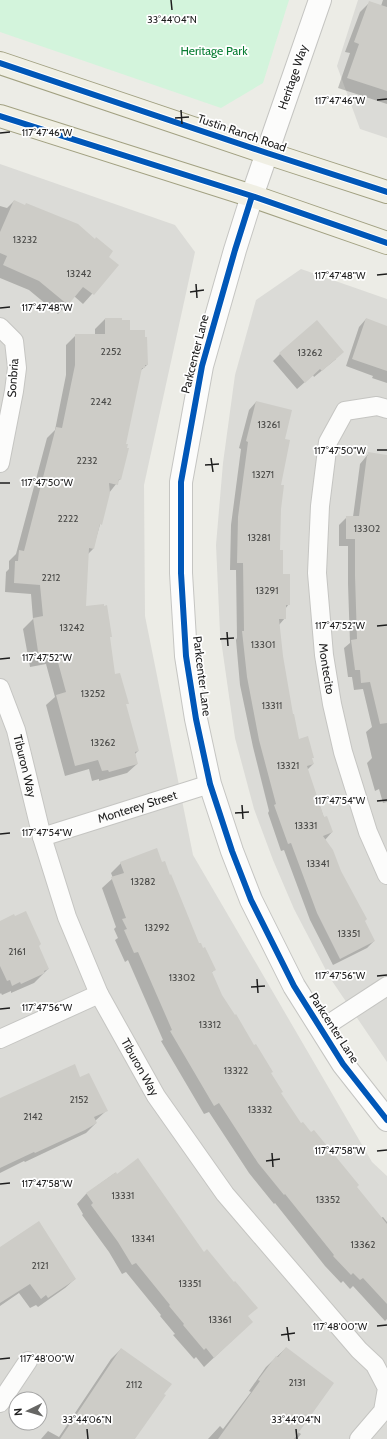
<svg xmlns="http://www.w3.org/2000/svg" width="387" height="1439" font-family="Cabin,sans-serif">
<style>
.residential{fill:#dbdbd7;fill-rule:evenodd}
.park{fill:#d3f4dc}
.shadow{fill:#0003}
.building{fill:#cdccc7}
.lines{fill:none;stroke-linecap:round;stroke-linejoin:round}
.minor-casing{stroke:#c5c5c2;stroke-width:20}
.tertiary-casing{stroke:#c5c5c2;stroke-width:24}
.primary-casing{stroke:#a2a182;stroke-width:24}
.minor{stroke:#fcfcfb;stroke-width:18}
.tertiary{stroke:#fcfcfb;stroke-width:22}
.primary{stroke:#f0efe4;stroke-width:22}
.cycleway-casing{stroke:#fff;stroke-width:8}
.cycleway{stroke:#0057b8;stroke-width:6}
.ticks{fill:none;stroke:#1e1e1e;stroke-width:1.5}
.labels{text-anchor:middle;stroke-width:3.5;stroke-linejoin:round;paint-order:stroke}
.number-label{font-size:10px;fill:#4a4a48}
.park-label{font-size:12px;fill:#097e34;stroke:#fff}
.street-label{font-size:12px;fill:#1e1e1e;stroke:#fff}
.ticks-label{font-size:10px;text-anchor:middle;fill:#1e1e1e;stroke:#fff;stroke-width:3.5;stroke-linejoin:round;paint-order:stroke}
</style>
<rect width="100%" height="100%" fill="#ecece6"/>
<path class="residential" d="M358 0H387V138L360 129 337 66Z
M0 164 175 225 195 252 144 485 145 616 193 855 372 1162 387 1176V1439H0ZM16 1399H40V1423H16Z
M301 269 387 299V1062L330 978 294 909 273 860 254 809 235 738 220 633 216 545 223 463 235 375 256 300Z"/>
<path class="park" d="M0 0H289L263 83 221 108 0 32Z"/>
<path class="shadow" d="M383 0H387V104L338 88 350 53 345 52 360 12 370 2 381 6Z
M14 201 107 257 117 266 83 304 74 296 58 314 29 290 0 278V206L7 208Z
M105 319 129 331 147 365 140 371 125 445 120 479 109 493 93 549 88 554 85 608 109 638 114 676 127 703 125 705 138 751 135 754 137 764 127 773 99 781V779L92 781 89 769 65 776 46 705 55 697 46 664 30 667 23 629 33 619 31 594 5 592 6 572 9 569V561L16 554 47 438 55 430 66 375V345L76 335H95V329Z
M366 319 387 327V383L372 378 373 376 346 366 359 327Z
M280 354 336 359 314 377 313 375 297 389 273 361Z
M256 402 284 439 280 485 279 551 282 575 289 604 285 609V618L279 625 282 656 292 715 298 740 311 759 313 764 307 770 324 818 332 832 325 840 374 941 367 948 333 965 310 920 284 850 281 851 268 813 269 811 253 747 240 685 236 640 237 638 236 570H230L231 525 241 449 239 448 249 410Z
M369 453 387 456V802L383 803 379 789 375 791 367 763 372 758 366 732 372 727 363 689 354 690 352 677H348L344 648 350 643 348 584V546H339V525L347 517H353L360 464Z
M121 863H162L199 945 203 949 214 970 211 973 221 995 270 1074 280 1093 301 1125 356 1187 381 1218 383 1217 387 1222V1319L385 1321 353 1286 350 1289 343 1281 341 1283 325 1266 275 1203 274 1204 249 1173 209 1112 204 1114 161 1041 163 1040 128 960 125 962 115 940 118 938 114 929 116 927 102 888 113 878 111 873Z
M0 922 38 946 48 969 34 983 11 993V991L2 995 1 993 0 994Z
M80 1078 106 1111 95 1121 96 1123 86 1133 25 1162 24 1161 0 1173V1100Z
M115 1173 247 1316 242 1331 204 1367 196 1357 194 1359 173 1335 175 1334 160 1316 161 1315 126 1272 122 1274 109 1252 82 1215 83 1214 77 1204 86 1194Z
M0 1249 75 1279 65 1288 38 1307 36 1305 30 1308 19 1293 0 1306Z
M286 1348 298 1432 301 1434 297 1439H208L220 1426 223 1429 251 1392 249 1391 266 1367Z
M121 1349 134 1439H41L48 1431 59 1437 111 1359Z"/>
<path class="building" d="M369 1 387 7V91L347 78 359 44 354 42Z
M14 200 25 205 26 203 78 224 95 239 96 237 113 251 109 257 119 265 94 295 83 287 68 305 39 281 3 265 7 256 0 253V232Z
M105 318H122V320H130V330H145V337H147L148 365H145V368H142L126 444H128L127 448H129L121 480 119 479 118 485 109 483 110 493 102 525 100 524 94 549 89 548 86 606 104 604V606L107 605 112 637H110L115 674 120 673 129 704H126L139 751 135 752 138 764 109 772 108 770 102 771 98 760 75 766 56 695 66 692 56 655 39 658 33 618 43 616 40 585 14 583 15 561H18L19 550 24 551 56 427 62 428 75 365V334H105Z
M366 318 387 326V371L352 359Z
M317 320 344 352 322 371 320 369 305 383 279 353Z
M256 401 292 410 285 439 290 440 281 485H284L281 509 280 550H283V574H290V605H286V619H279L283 656 293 714H294L299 739 308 736 314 758H312L314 764 307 766 324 817 327 816 333 832 323 836 333 850 341 871 367 919 365 921 375 941 340 959 317 913 291 843 288 844 274 805 276 804 259 740 247 677 242 631H244L243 563H237L238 517 248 442 246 441Z
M368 452 387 455V723L380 724 370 682 361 683 360 670H355L351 640 357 639 355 576V539H346V516H359L367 455 368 456Z
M157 848 162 862 165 861 170 875 171 874 199 943H201L203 948 205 947 216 970 212 972 222 995 235 1015 236 1014 254 1045 256 1044 273 1072 271 1073 283 1092 281 1093 301 1123 303 1122 311 1132 314 1130 359 1185 357 1187 387 1224V1304L363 1278 360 1280 353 1273 351 1275 333 1256 334 1255 285 1194 284 1195 258 1163 219 1103 214 1106 170 1031 172 1030 138 952 134 953 124 930 127 929 122 919 126 918 111 877 124 873 120 862Z
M26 911 41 944 39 946 49 969 44 971 45 973 21 984 20 982 12 986 10 980 7 981 0 966V921L14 914 15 916Z
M75 1064 80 1077 89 1073 108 1111 94 1117 97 1123 85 1130 35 1153 34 1152 0 1168V1098Z
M138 1158 204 1252 207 1249 234 1282 235 1281 258 1308 248 1316 253 1322 214 1358 206 1348 204 1350 183 1325 184 1324 169 1306 170 1305 136 1263 132 1265 118 1242 91 1205 93 1203 86 1193 116 1172 117 1174Z
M39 1221 76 1279 48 1298 46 1295 41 1299 30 1284 0 1303V1247Z
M286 1347 334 1383 294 1439H218L260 1381 258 1380 276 1356 278 1357Z
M121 1348 172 1384 164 1394 166 1395 135 1439H60Z"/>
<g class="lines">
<g class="minor-casing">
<g id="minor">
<path d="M0 327 14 341 17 368 14 391 0 463"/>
<path id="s1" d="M387 409 377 406 345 411 328 442 320 506 317 573 324 655 332 704 343 752 368 832 387 875"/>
<path id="s2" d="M0 688 16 730 42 837 67 917 99 994 156 1096 225 1194 359 1350 375 1365 387 1388 383 1411 359 1439"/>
<path id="s3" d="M42 837 210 784"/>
<path d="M321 1029 387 986"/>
<path d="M0 1039 99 994"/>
<path d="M0 1403 28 1361"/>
</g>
</g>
<g class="tertiary-casing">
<path id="tertiary" d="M320 0 252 196 235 250 202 366 181 482V573L186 656 196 719 210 784 232 851 251 900 294 986 343 1064 387 1120"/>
</g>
<g class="primary-casing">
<path id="primary" d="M0 63 267 153 387 192
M0 116 252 196 387 243"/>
</g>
<use href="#minor" class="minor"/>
<use href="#tertiary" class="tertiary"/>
<use href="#primary" class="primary"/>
<g class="cycleway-casing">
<path id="cycleway" d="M0 63 267 153 387 192
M0 116 252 196 387 243
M252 196 235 250 202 366 181 482V573L186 656 196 719 210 784 232 851 251 900 294 986 343 1064 387 1120"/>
</g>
<use href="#cycleway" class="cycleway"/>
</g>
<path class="ticks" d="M171 0 172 10M377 100 387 99M181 110 182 124M175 118 189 117M0 133 10 132M377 275 387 274M196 284 197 298M190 292 204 290M0 308 10 307M377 450H387M211 458 213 472M205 465 219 464M0 483H10M377 626 387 625M227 632 228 646M220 639 234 638M0 659 10 658M377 801 387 800M242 805 243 819M235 813 249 812M0 834 10 833M377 976 387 975M257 979 258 993M251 987 265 986M0 1009 10 1008M377 1151 387 1150M272 1153 273 1167M266 1161 280 1159M0 1184 10 1183M377 1326 387 1325M287 1327 289 1341M281 1335 295 1333M0 1359 10 1358M87 1429 88 1439M296 1429 297 1439"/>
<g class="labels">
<g class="number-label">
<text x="25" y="243">13232</text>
<text x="79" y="277">13242</text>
<text x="111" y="355">2252</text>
<text x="310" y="356">13262</text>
<text x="101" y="405">2242</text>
<text x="269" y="428">13261</text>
<text x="87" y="464">2232</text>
<text x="263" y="478">13271</text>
<text x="68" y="522">2222</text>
<text x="367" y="532">13302</text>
<text x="259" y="541">13281</text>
<text x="51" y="581">2212</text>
<text x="267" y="594">13291</text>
<text x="72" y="631">13242</text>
<text x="263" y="648">13301</text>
<text x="93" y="697">13252</text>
<text x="272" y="709">13311</text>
<text x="103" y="746">13262</text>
<text x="288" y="769">13321</text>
<text x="306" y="829">13331</text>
<text x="318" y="867">13341</text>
<text x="143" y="885">13282</text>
<text x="157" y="931">13292</text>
<text x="349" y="937">13351</text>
<text x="17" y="955">2161</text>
<text x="182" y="981">13302</text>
<text x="210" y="1028">13312</text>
<text x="236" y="1074">13322</text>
<text x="79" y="1103">2152</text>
<text x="260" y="1113">13332</text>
<text x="33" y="1120">2142</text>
<text x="123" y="1199">13331</text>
<text x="328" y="1203">13352</text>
<text x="143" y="1242">13341</text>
<text x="363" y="1248">13362</text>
<text x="40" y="1269">2121</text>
<text x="190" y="1287">13351</text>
<text x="220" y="1323">13361</text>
<text x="297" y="1386">2131</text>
<text x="134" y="1388">2112</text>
</g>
<g class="park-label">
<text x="214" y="55">Heritage Park</text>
</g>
<g class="street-label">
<text transform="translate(293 77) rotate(-71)" y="4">Heritage Way</text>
<text transform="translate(242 133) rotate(19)" y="4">Tustin Ranch Road</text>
<text transform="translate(195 354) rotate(-76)" y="4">Parkcenter Lane</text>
<text transform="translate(13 378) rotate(-86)" y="4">Sonbria</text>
<text dy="4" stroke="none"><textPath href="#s1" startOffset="306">Montecito</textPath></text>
<text transform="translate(202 676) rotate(83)" y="4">Parkcenter Lane</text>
<text dy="4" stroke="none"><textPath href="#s2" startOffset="82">Tiburon Way</textPath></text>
<text dy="4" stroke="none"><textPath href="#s3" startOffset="100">Monterey Street</textPath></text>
<text transform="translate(334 1028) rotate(57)" y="4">Parkcenter Lane</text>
<text dy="4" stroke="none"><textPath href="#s2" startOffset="406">Tiburon Way</textPath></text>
</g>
</g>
<g class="ticks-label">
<text x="172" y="23">33°44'04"N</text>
<text x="340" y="104">117°47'46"W</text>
<text x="47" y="136">117°47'46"W</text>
<text x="340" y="279">117°47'48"W</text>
<text x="47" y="311">117°47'48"W</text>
<text x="340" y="454">117°47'50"W</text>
<text x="47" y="486">117°47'50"W</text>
<text x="340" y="629">117°47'52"W</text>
<text x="47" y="661">117°47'52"W</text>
<text x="340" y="804">117°47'54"W</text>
<text x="47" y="836">117°47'54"W</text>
<text x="340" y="979">117°47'56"W</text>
<text x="47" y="1011">117°47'56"W</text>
<text x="340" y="1154">117°47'58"W</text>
<text x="47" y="1187">117°47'58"W</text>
<text x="340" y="1330">117°48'00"W</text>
<text x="47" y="1362">117°48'00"W</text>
<text x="87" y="1423">33°44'06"N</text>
<text x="296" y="1423">33°44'04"N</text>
</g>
<g transform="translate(28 1411) rotate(265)"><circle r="19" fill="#ffffff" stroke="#a5a5a5"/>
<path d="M0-3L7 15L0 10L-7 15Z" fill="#666664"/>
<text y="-6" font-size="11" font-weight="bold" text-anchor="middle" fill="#1e1e1e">N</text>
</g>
</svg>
